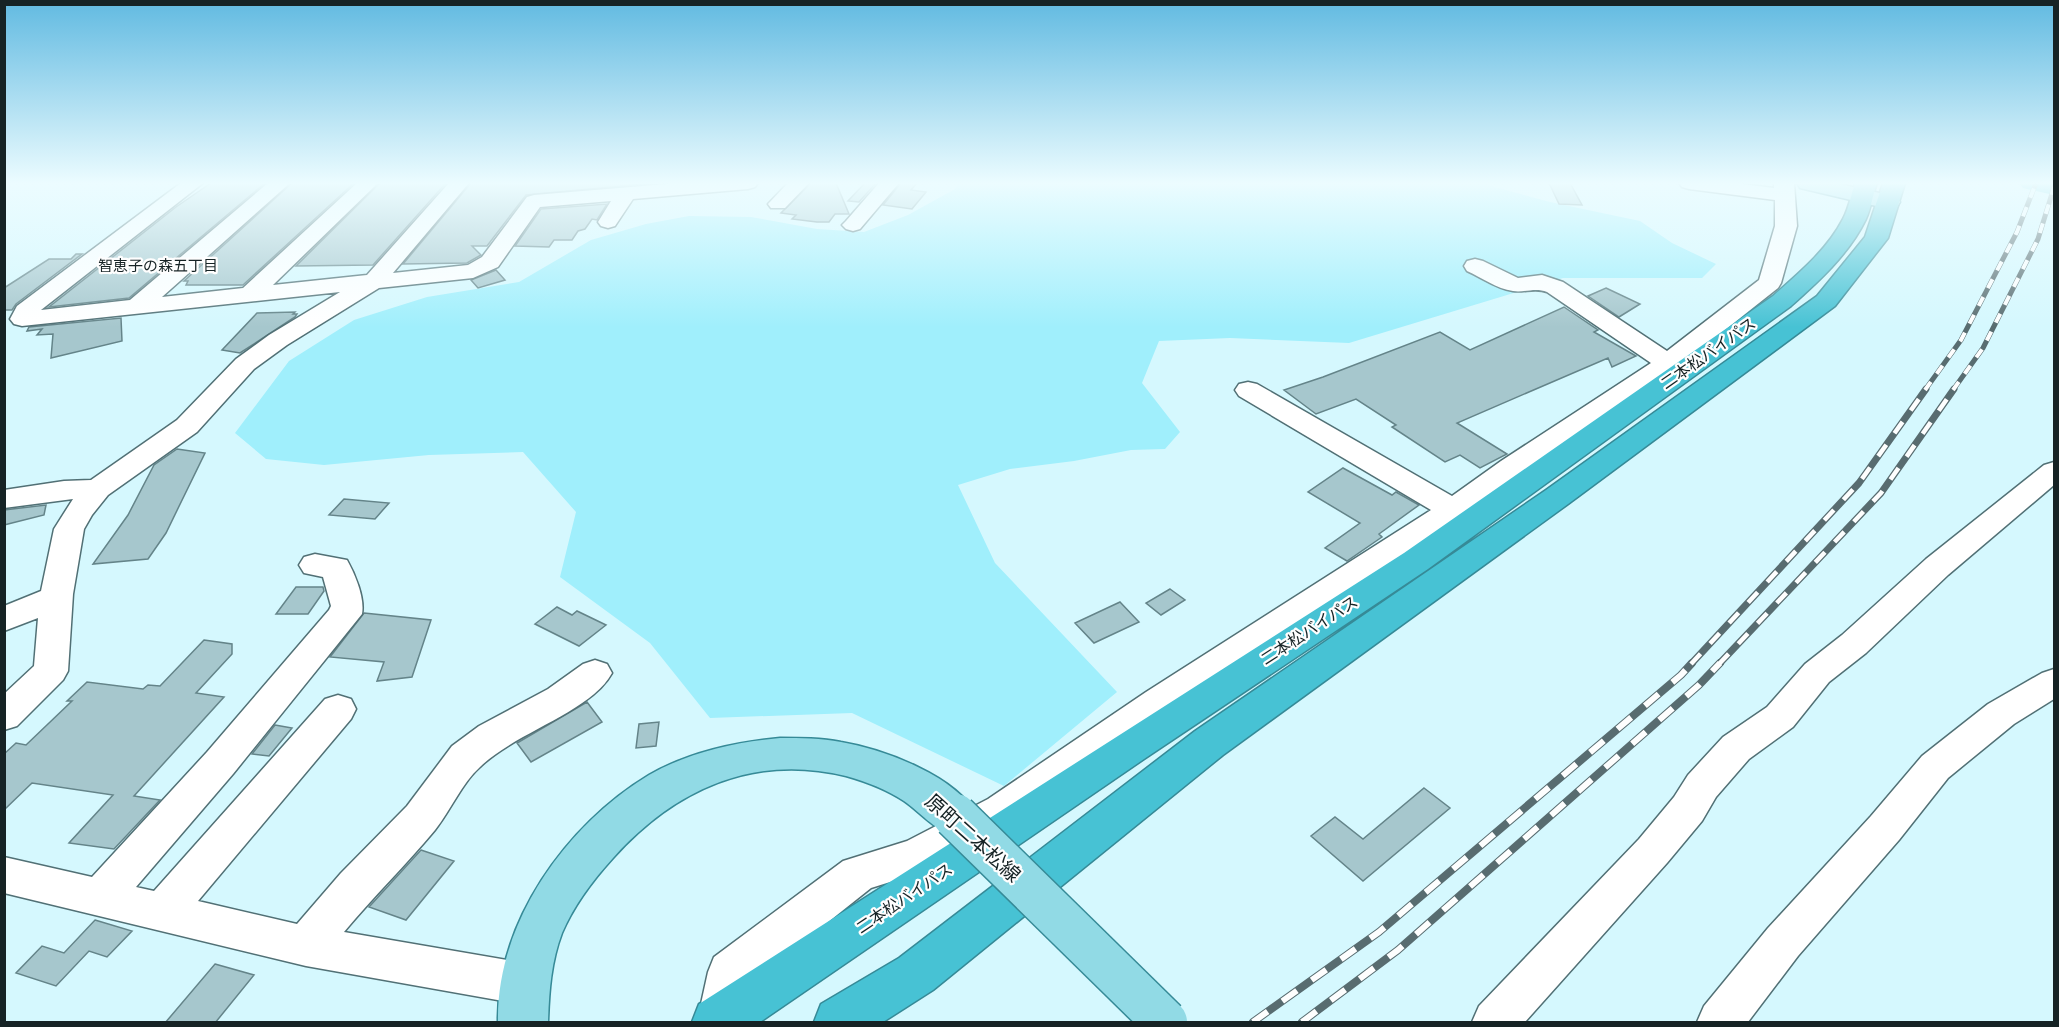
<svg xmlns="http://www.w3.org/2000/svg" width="2059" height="1027" font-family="'IBM Plex Serif','Noto Sans JP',serif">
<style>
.green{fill:#a0effc}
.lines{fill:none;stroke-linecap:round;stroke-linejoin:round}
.river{fill:#38c3d7;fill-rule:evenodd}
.building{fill:#a6c7cd;stroke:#648489;stroke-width:1.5}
.minor-casing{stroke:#517075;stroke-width:3}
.major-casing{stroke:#368a97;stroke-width:3}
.highway-casing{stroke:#368a97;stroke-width:3}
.minor{fill:#fff;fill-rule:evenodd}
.major{fill:#91dae5;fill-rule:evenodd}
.highway{fill:#47c2d4;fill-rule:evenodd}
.rail-far2-casing{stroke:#586c70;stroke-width:5}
.rail-far1-casing{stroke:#586c70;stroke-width:7}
.rail-casing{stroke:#586c70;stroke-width:8}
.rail-far2{stroke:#fefefe;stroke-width:4;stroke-dasharray:10;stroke-linecap:butt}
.rail-far1{stroke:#fefefe;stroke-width:4.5;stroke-dasharray:14;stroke-linecap:butt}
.rail{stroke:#fefefe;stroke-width:6;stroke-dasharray:18;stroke-linecap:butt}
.major-bridge-casing{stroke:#368a97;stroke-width:47;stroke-linecap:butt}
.major-bridge{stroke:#91dae5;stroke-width:44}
.labels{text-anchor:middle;stroke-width:4.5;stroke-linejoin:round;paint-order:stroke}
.far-neighbourhood-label{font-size:15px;fill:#162325;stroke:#fefefe}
.street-label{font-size:16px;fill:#162325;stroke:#fefefe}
.near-street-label{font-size:20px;fill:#162325;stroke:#fefefe}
</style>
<rect width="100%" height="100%" fill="#d5f8fe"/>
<path class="green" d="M960 183H1480L1550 202 1640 221 1672 243 1716 264 1702 278H1563L1349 343 1230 338 1159 341 1142 383 1180 432 1165 449 1131 450 1074 461 1010 469 958 485 995 563 1117 692 1004 786 852 713 710 718 650 643 560 577 576 512 523 452 429 455 324 465 266 459 235 433 289 361 354 320 427 297 519 282 591 240 646 224 689 216 751 217 817 229 864 232 908 215 955 189Z"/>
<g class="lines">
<path class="river" d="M2019 183H2054V195L2023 188Z"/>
</g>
<path class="building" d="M211 183H265L129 298 49 307 176 207Z
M292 183H354L243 285H186L188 281H184Z
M380 183H446L373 265 296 266Z
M471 183H654L526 195 487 246H472L481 255 467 263 403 264Z
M811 183H836L849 214H835L829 222H817L792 219 796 215 781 213Z
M865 183H876L859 202 848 201Z
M901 183H917L911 190 926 192 912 209 883 205Z
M1549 183H1570L1582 205 1559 204Z
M607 204 597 220 592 219 585 229 578 231 572 240H554L549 247 515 246 541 209Z
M76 254H82L16 304 12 310H4V288L49 259H71Z
M496 270 505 280 478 288 471 280Z
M1606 288 1640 304 1619 317 1588 296Z
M1564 307 1598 330 1594 332 1636 356 1612 367 1608 358 1457 423 1507 454 1480 468 1460 455 1445 462 1392 427 1396 425 1356 399 1316 414 1284 390 1323 377 1440 332 1470 350Z
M295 312 293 314H297L295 317 240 353 222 350 257 313Z
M121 318 122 341 51 358 53 334 37 335 42 329 27 331 29 327Z
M177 449 205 453 166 533 148 559 93 564 128 515 154 465Z
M1343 468 1392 495 1396 492 1419 505 1379 534 1382 537 1347 561 1325 548 1360 523 1308 492Z
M344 499 389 503 375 519 329 515Z
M46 505 44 515 4 525V510Z
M296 587H323L324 591 308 614H276Z
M1170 589 1185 600 1161 615 1146 603Z
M1120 602 1139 622 1094 643 1075 623Z
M557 607 572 615 577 611 606 625 579 646 535 624Z
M364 613 431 620 412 677 377 681 384 662 330 657Z
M204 640 232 644V654L196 693 224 697 134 796 160 800 114 849 69 843 113 795 32 783 4 810V754L16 743 26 745 72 701H67L87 682 143 689 148 685 160 686Z
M587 702 602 722 531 762 517 743Z
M659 722 656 746 636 748 639 724Z
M275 725 292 728 269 756 252 754Z
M1424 788 1450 808 1363 881 1311 836 1335 817 1363 839Z
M421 850 454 861 406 920 369 907Z
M95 920 132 931 107 957 89 951 56 986 16 973 42 946 64 953Z
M215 964 254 975 215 1023H165Z"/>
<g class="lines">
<g class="minor-casing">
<path id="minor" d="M181 183H203L41 310 130 300 268 183H290L162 297 243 288 357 183H378L273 285 367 275 449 183H469L393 273 468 265 482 257 527 197 534 195 679 183H758L755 187 748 189 633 199 615 226 608 228 601 226 598 222 611 201 540 207 498 267 473 278 379 288 287 345 254 369 197 432 108 495 92 515 84 529 73 594 68 671 63 680 17 726 4 730V694L34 666 38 618 4 631V606L41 591 54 529 73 499 4 508V490L64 481 91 480 177 420 236 359 269 335 340 292 22 326 14 324 10 319 17 306Z
M788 183H809L785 208H771L768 204Z
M879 183H899L860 229 853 231 846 229 842 225 846 221Z
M1679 183H1734L1774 188V183H1794L1797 226 1781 283 1778 288 1677 368 1521 473 1464 517 1172 712 1016 823 931 869 871 888 750 984 741 1022H697L708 972 714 957 843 861 907 841 988 799 1146 692 1431 510 1239 396 1235 390 1239 384 1248 382 1257 384 1452 496 1501 461 1651 363 1547 292C1535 287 1524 293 1513 291 1497 289 1481 277 1467 271L1464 266 1467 261 1475 259 1483 261 1518 278 1542 275 1563 282 1667 351 1759 280 1775 226V200L1689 189 1682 187Z
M2054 462V485L1948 575 1866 653 1829 682 1793 727 1749 759 1716 797 1702 821 1667 863 1525 1022H1472L1479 1006 1639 839 1674 797 1688 775 1723 737 1767 707 1805 664 1842 635 1926 559 2044 465Z
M315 554 347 560C355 574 365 598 362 614L233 774 136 887 154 891 325 699 338 695 351 699 356 709 351 719 198 901 297 924 341 873 407 806 452 746 479 726 548 689 583 664 595 660 607 664 612 673C591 712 514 733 480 767 461 784 451 810 435 830 406 865 373 897 344 932L525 963 541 969 547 984 541 999 525 1005 306 966 4 893V857L92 877 207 752 329 610 331 606 323 577 304 573 299 565 304 557Z
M2054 669V699L2014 724 1948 778 1899 840 1798 956 1748 1022H1697L1704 1006 1768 928 1871 816 1922 756 1988 704 2042 673Z"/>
</g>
<g class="major-casing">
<path id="major" d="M1797 183H1835L1897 197 1900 202 1897 207 1889 209 1800 188Z
M780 738C801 738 821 738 841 742 883 749 957 776 977 816L970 829C965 831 958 834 953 834 935 831 919 811 904 801 886 789 867 782 846 776 753 753 674 790 613 858 593 880 574 905 562 933 551 962 549 992 548 1022H498C496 923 566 825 649 775 689 752 735 742 780 738Z"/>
</g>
<g class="highway-casing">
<path id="highway" d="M1855 183H1877C1873 194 1871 208 1866 219 1849 254 1819 281 1791 306L1428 569 1144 759 760 1022H692L699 1004 1404 553 1773 296C1799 273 1827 250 1843 219 1849 208 1851 195 1855 183Z
M1883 183H1905L1888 238 1835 306 1568 504 1223 755 933 990 883 1022H814L821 1004 899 958 1195 731 1546 490 1817 296 1865 237Z"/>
</g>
<use href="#minor" class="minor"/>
<use href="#major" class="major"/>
<use href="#highway" class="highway"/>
<g class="rail-far2-casing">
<path id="rail-far2" d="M1925 390 1961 340 2017 232 2036 183
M1953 390 1983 348 2038 239 2054 187"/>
</g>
<g class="rail-far1-casing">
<path id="rail-far1" d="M1691 664 1859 483 1926 389
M1719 664 1881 493 1954 389"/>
</g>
<g class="rail-casing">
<path id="rail" d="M1253 1022 1379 932 1681 675 1692 663
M1302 1022 1398 950 1699 685 1720 663"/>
</g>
<use href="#rail-far2" class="rail-far2"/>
<use href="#rail-far1" class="rail-far1"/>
<use href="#rail" class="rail"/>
<g class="major-bridge-casing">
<path id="major-bridge" d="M955 816 1165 1022"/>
</g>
<use href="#major-bridge" class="major-bridge"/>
</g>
<linearGradient id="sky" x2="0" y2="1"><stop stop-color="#61bae1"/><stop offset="0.56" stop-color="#ecfcff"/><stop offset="1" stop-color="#ecfcff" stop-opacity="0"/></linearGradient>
<rect width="2059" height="327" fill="url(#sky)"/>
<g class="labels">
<g class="far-neighbourhood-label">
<text x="158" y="271">智恵子の森五丁目</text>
</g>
<g class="street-label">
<text transform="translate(1708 353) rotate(-35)" y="6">二本松バイパス</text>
<text transform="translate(1309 630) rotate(-33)" y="6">二本松バイパス</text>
<text transform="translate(904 898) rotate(-34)" y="6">二本松バイパス</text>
</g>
<g class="near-street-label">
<text transform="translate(973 838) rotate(42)" y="7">原町二本松線</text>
</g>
</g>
<rect width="2059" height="1027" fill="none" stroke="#162325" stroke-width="12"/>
</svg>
